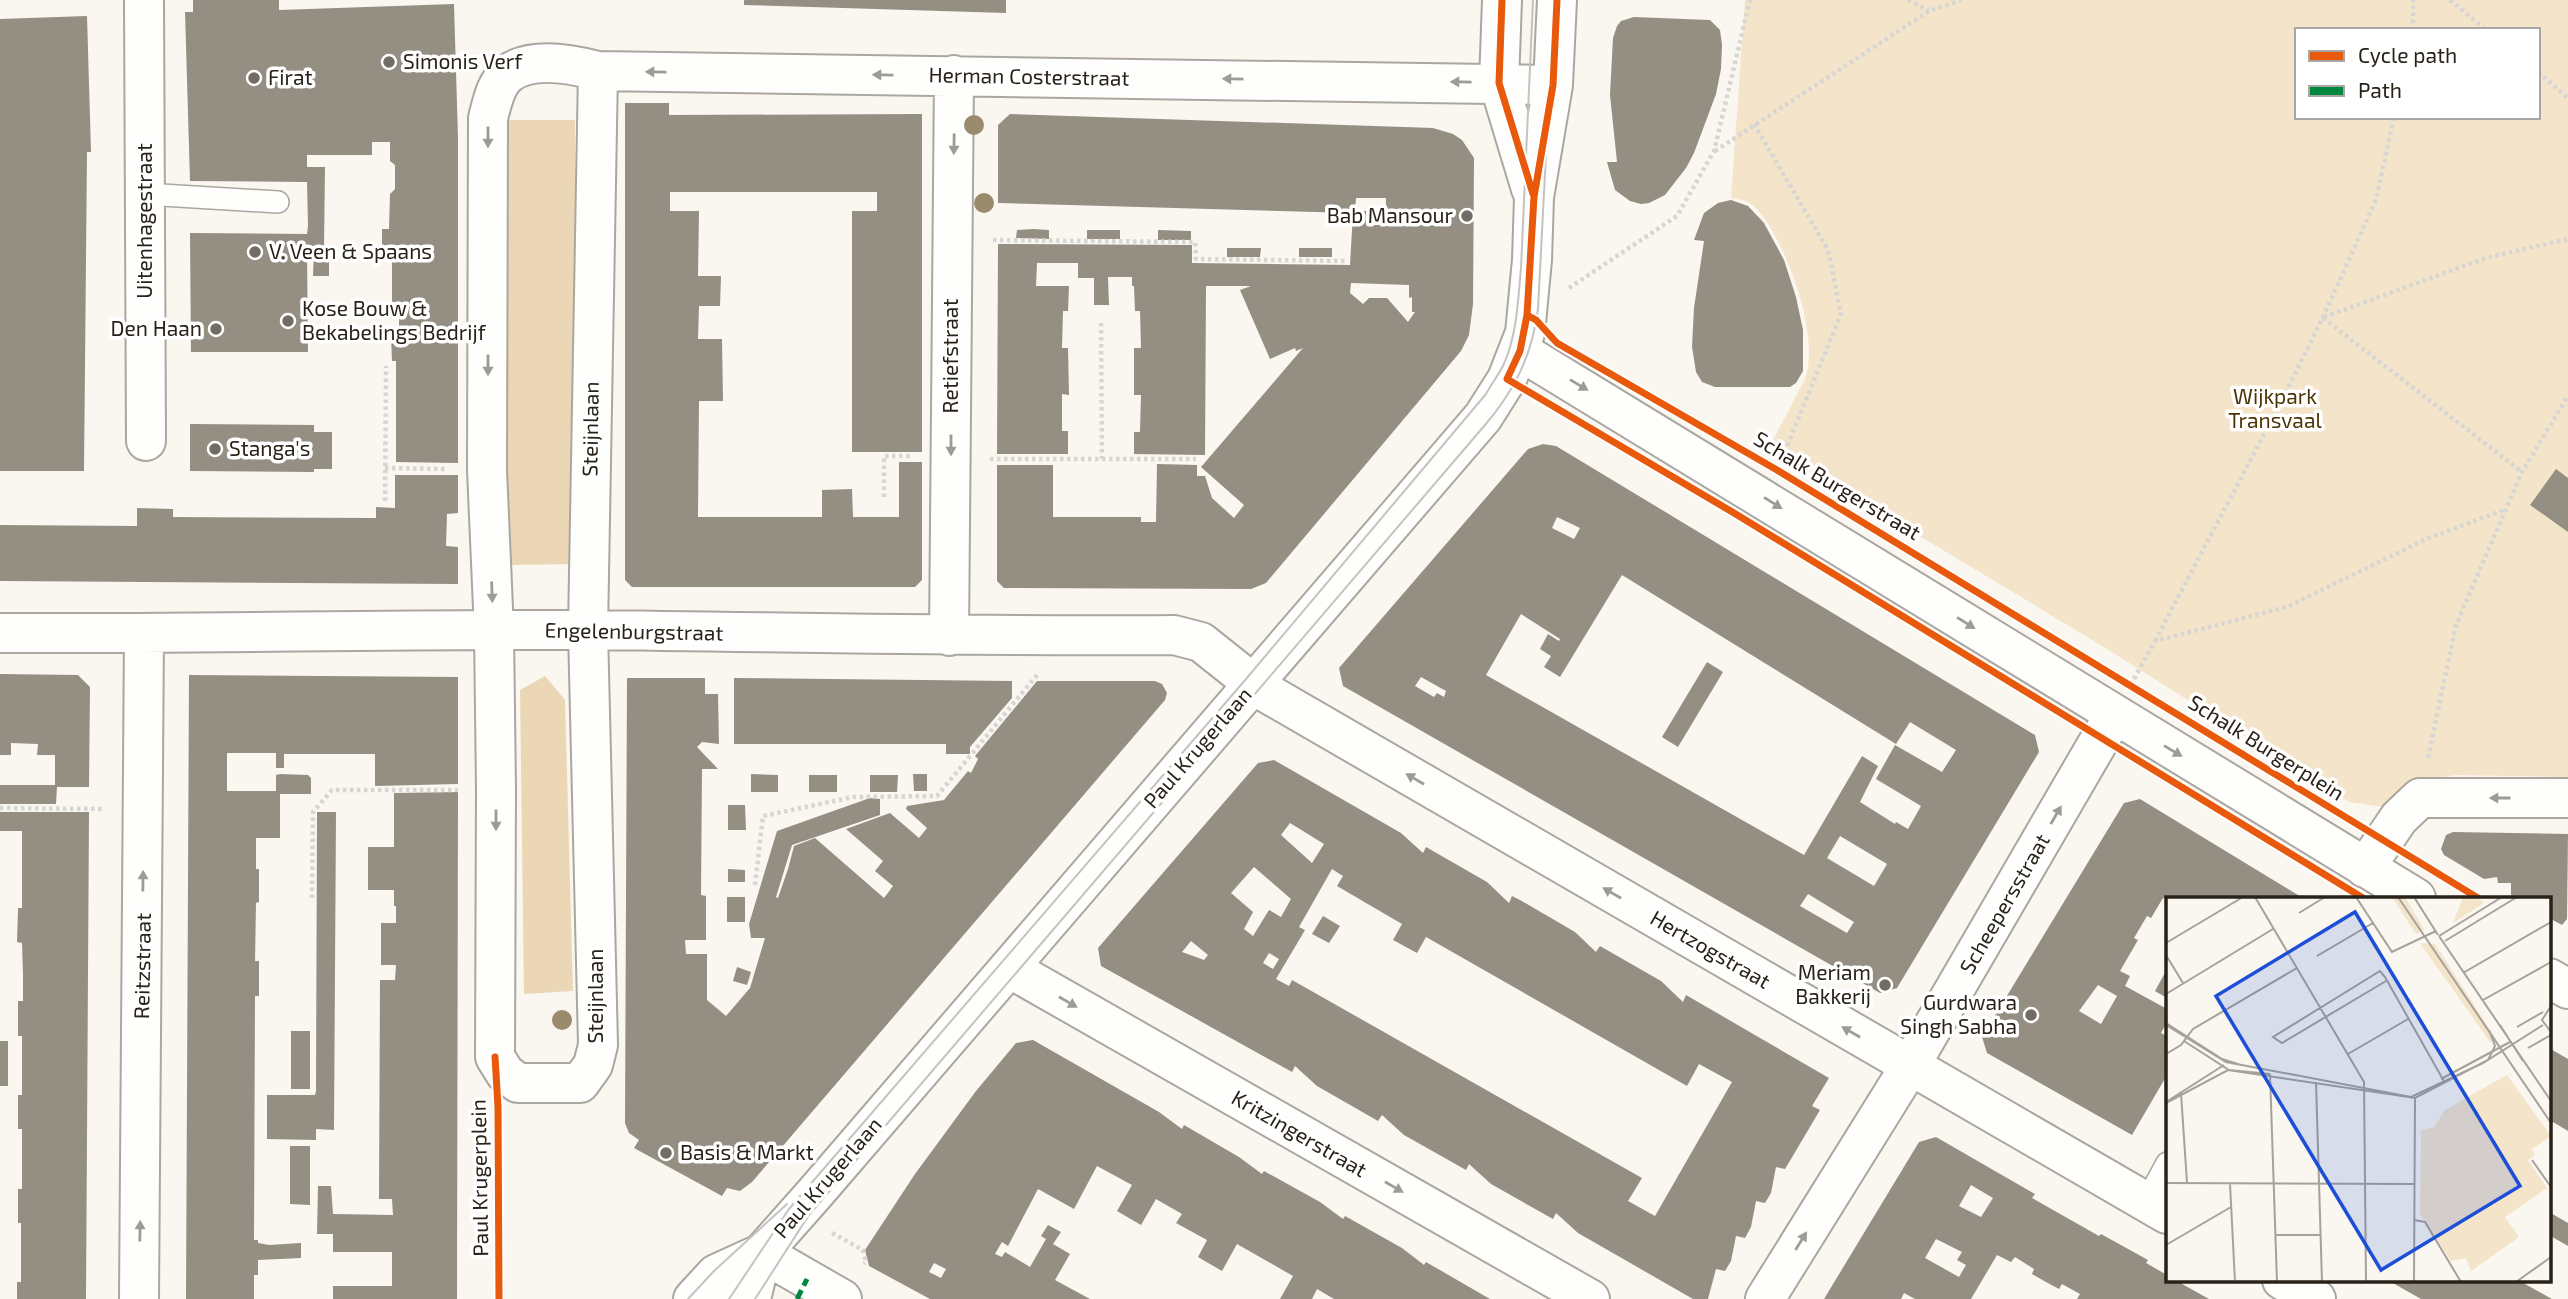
<svg xmlns="http://www.w3.org/2000/svg" width="2568" height="1299" font-family="'Exo 2',sans-serif">
<style>
.green{fill:#f4e4ca;fill-rule:evenodd}
.forest{fill:#ebd7b5}
.building{fill:#948e83;fill-rule:evenodd}
.lines{fill:none;stroke-linecap:round;stroke-linejoin:round}
.lane-casing{stroke:#aba7a0;stroke-width:24}
.street-casing{stroke:#aba7a0;stroke-width:42}
.path{stroke:#d7d6d3;stroke-width:4.5;stroke-dasharray:3.5 3.5;stroke-linecap:butt}
.lane{stroke:#fefefd;stroke-width:21}
.street{stroke:#fefefd;stroke-width:38}
.tram{stroke:#c4c3c1;stroke-width:2}
.quiet{stroke:#00873e;stroke-width:5;stroke-dasharray:10 5;stroke-linecap:butt}
.cycleway-casing{stroke:#fff;stroke-width:11}
.cycleway{stroke:#e8590c;stroke-width:7}
.tree{fill:#9a8b6e}
.oneway{fill:#9e9b96}
.poi-dot{fill:#726c64;stroke:#fff;stroke-width:2.5}
.labels{text-anchor:middle;stroke-width:7;stroke-linejoin:round;paint-order:stroke}
.poi-label{font-size:21px;fill:#282218;stroke:#fff;text-anchor:start}
.street-label{font-size:21px;fill:#282218;stroke:#fff}
.park-label{font-size:21px;fill:#4b3403;stroke:#fff}
.inset-road{fill:none;stroke:#a6a19a;stroke-width:2}
.view{fill:#1d4ed8;fill-opacity:0.15;stroke:#1d4ed8;stroke-width:3.5}
.inset-edge{fill:none;stroke:#282218;stroke-width:3.5}
</style>
<rect width="100%" height="100%" fill="#faf6f0"/>
<path class="green" d="M1745 0H2568V777L2457 775 2419 780 2383 807 2349 802 2104 647 1770 446 1805 379C1821 337 1786 240 1756 208 1749 201 1740 199 1731 198ZM2297 30H2538V117H2297Z"/>
<path class="forest" d="M508 120H575L577 564 508 565Z
M545 676 565 700 573 991 524 994 520 690Z"/>
<path class="building" d="M193 0H279V10L454 4 458 138V463L396 462V361H392L391 336H399V310H392V248L382 247V229H389L390 194 395 189V165L390 161V142H372V155H307V167H325L324 248 329 253V276H313L314 250H307L308 352H191L190 233 307 234 308 226 307 182 190 181 185 12H193Z
M744 0H1006V13L744 5Z
M87 16 91 152H87L84 471H0V19Z
M1634 17 1710 20 1720 30 1722 45 1721 69 1716 94 1694 153 1686 168 1665 195 1649 203 1641 204 1630 201 1615 190 1607 162H1617L1610 95 1613 38 1617 26 1621 21Z
M625 103H669V115L922 114V452H852V211H877V192H670V211H699L698 276H721L720 306H699L698 339H722L723 401H699L698 517H822V490L852 489 853 517H899V462H922V580L915 587H632L625 580Z
M1010 114 1433 128 1453 134 1462 140 1474 158 1473 304 1469 335 1461 351 1266 583 1251 589 1004 588 997 581V465H1053V517H1141V522H1156L1157 464 1197 465V476H1205L1212 498 1234 518 1244 505 1201 467 1303 348 1296 351 1295 348 1270 359 1240 290 1251 286H1206L1205 455 1134 454V432H1140L1141 395H1134V348H1141L1140 311H1135L1134 286H1132V277H1108L1109 305H1094V278H1078V263H1037L1036 286H1069L1068 311H1063L1062 348H1068L1069 395 1062 394V431H1068V454H997L998 244 1192 245V263L1350 265 1353 213 998 203V125ZM1356 198H1386V211H1355ZM1351 283 1409 285V298L1412 297V312H1415L1408 322 1387 298H1369L1363 304 1350 293Z
M1731 200 1748 206 1764 223 1784 260 1796 297 1803 330V371L1796 383 1790 387H1715L1702 382 1696 372 1692 347 1694 308 1704 241 1694 240 1704 213 1718 203Z
M1033 229 1049 230V239L1016 238 1017 230Z
M1087 230H1120V239H1087Z
M1158 230 1191 231V240H1158Z
M1227 248H1261L1260 257H1227Z
M1299 248H1332V257H1299Z
M190 424 314 425V432H332V469H314V472L190 471Z
M1543 444 1556 446 2035 735 2039 752 1897 988 1880 993 1343 686 1339 668 1528 449ZM1557 517 1580 528 1574 539 1552 528ZM1622 575 1896 744 1910 722 1956 750 1942 772 1895 745 1876 779 1921 806 1908 829 1896 822 1895 824 1860 802 1878 766 1862 756 1804 855 1486 675 1521 614 1560 639 1559 641 1548 634 1540 649 1551 656 1544 667 1560 677ZM1421 677 1446 691 1444 697 1437 693 1434 697 1415 686ZM1840 836 1887 864 1874 886 1827 858ZM1808 894 1854 922 1847 933 1800 906Z
M2556 469 2568 478V532L2530 505Z
M395 475H458V513L447 514 446 546 458 547V584L0 581V525L137 526V508L173 509V517L376 518V507L395 508Z
M1707 662 1723 672 1678 747 1662 737Z
M0 674 78 675 90 687 89 787H57L56 804H0V785H55V755H37L38 744 11 743V755H0Z
M189 675 458 677V784L375 786V754H284V768H276V753H227V791H276V775L280 774 308 775 311 778V794H280V838H256V869H259V902L256 903 255 961H259V996H255L254 1240H258V1243L269 1245 301 1243V1258L258 1260V1275H254V1299H186Z
M627 678H705V694H718L719 744 702 742 697 747 718 769H702L701 895 706 896V940H685L686 954H707V1000L726 1016 750 988 765 938H751L749 924 777 831 870 798 880 799V815L792 845 776 897 778 898 788 869 794 846 815 838 884 898 893 886 875 871 883 861 846 829 890 813 919 838 927 828 906 809 907 806 944 800 968 771 971 773 978 759 975 756 1037 681H1155L1162 684 1167 693 1165 700 752 1182 740 1191 727 1188 722 1196 634 1148 639 1140 629 1133 625 1123Z
M734 678 1012 681V698L970 747V754H946V744H734Z
M1274 760 1401 833 1423 853 1426 847 1487 882 1509 903 1512 896 1520 900 1575 932 1596 952 1600 946 1661 981 1683 1002 1686 995 1829 1078 1812 1106 1820 1110 1791 1159 1785 1169 1776 1167 1771 1193 1765 1203 1756 1201 1751 1227 1745 1238 1736 1236 1731 1261 1725 1271 1716 1269 1708 1299H1693L1578 1233 1556 1213 1553 1219 1491 1184 1469 1164 1466 1170 1404 1135 1382 1115 1378 1121 1317 1086 1295 1066 1292 1072 1101 966 1098 948 1258 763ZM1290 823 1324 844 1312 863 1281 835ZM1254 867 1291 899 1281 917 1269 910 1253 936 1244 929 1253 912 1231 893ZM1332 869 1343 876 1337 886 1402 924 1393 940 1417 953 1426 937 1687 1086 1699 1064 1732 1082 1655 1216 1628 1201 1642 1178 1292 980 1289 986 1276 979 1305 930 1299 927ZM1191 941 1208 955 1204 960 1182 952ZM1269 953 1279 959 1273 969 1263 963Z
M751 774 778 775V792H751Z
M913 774H927V791H914Z
M809 775H837V792H809Z
M870 775H898L897 792H870Z
M458 792 457 1299H333V1286H392V1252H333V1234H317L318 1186H331L333 1214 393 1215 392 1199H379L380 980H395L396 965H381V923H396V906H394V890H368V847H394V793Z
M2140 799 2303 898 2167 900 2163 898 2151 918 2147 916 2134 938 2138 940 2120 971 2130 976 2125 986 2167 1009V1022L2161 1033 2167 1036V1075L2132 1135 1987 1053 1982 1037 2124 803ZM2098 985 2117 996 2101 1024 2079 1011Z
M728 805H745L746 830H728Z
M0 812H89L86 1299H17V1282H21V1223H18V1189H22V1129H18V1095H22V1036H18V1001H23V974L22 943 17 942 18 908H22V831H0Z
M317 812H336L334 1130 316 1129V1140L267 1139V1095H315L316 1091Z
M2453 832 2568 834 2567 919 2562 925 2549 918V898H2517L2511 895V883H2498L2497 877 2484 879 2444 855 2441 849 2446 835Z
M728 869 745 870V882H728Z
M727 897H745V922H727Z
M1323 916 1340 926 1329 943 1312 934Z
M737 967 751 972 747 985 733 981Z
M2167 969V998L2155 991Z
M291 1031H310V1089H291Z
M1033 1040 1159 1112 1182 1129 1184 1125 1239 1157 1262 1174 1264 1171 1320 1202 1343 1219 1345 1216 1402 1248 1424 1265 1426 1262 1490 1299H1334L1317 1289 1312 1299H1280L1293 1276 1237 1244 1222 1271 1198 1257 1207 1240 1176 1223 1182 1214 1156 1199 1141 1225 1117 1211 1132 1185 1097 1166 1074 1209 1038 1189 1008 1246 1002 1242 995 1254 1002 1257 1005 1252 1030 1267 1046 1239 1041 1236 1048 1225 1061 1232 1053 1244 1070 1254 1055 1280 1090 1299H930L869 1266 865 1250 915 1174 976 1091 1016 1043ZM934 1263 946 1269 941 1278 929 1272Z
M0 1041H8V1086H0Z
M2549 1048 2568 1059V1131L2553 1122 2549 1128Z
M1936 1137 2035 1194 2032 1198 2099 1236 2101 1234 2148 1260 2146 1263 2167 1275V1280H2175L2209 1299H2077L2080 1294 2062 1284 2059 1289 2046 1282 2032 1274 2034 1269 2015 1257 2011 1262 1997 1255 1971 1299H1915L1904 1293 1901 1299H1824L1919 1142ZM1971 1185 1993 1198 1981 1217 1959 1206ZM1936 1239 1962 1252 1957 1260 1966 1265 1959 1277 1925 1258Z
M290 1146H310V1205L290 1204Z
M2549 1212 2568 1223V1246L2549 1235Z
M2392 1280H2518L2552 1299H2421L2391 1282Z"/>
<g class="lines">
<g class="lane-casing">
<path id="lane" d="M145 194 278 202
M2146 1202 2167 1163
M723 1299 752 1265"/>
</g>
<g class="street-casing">
<path id="street" d="M144 0 146 441
M1502 0 1499 83 1531 189
M598 71 588 630 598 1045 593 1065 580 1083H518L505 1073 495 1057 496 790 494 631 487 470 488 118C492 104 495 84 508 74 531 56 572 64 598 71L1553 85
M1520 351C1820 531 2116 718 2416 898
M0 633C197 634 393 629 590 630 785 632 980 637 1174 635L1201 642 1260 689 2167 1214
M949 636 954 75
M2365 868 2399 818 2420 798H2568
M1009 968 1590 1299
M2549 978 2568 989
M762 1253 842 1299
M2282 1280 2316 1299
M139 1299 144 634
M693 1299 716 1274 762 1253 816 1192 1483 417 1507 379 1525 333 1532 260 1534 197 1553 85 1557 0
M751 1299 762 1253
M1765 1299 1910 1066 2114 715"/>
</g>
<path class="path" d="M1908 0 1929 11
M2450 0 2486 30
M2413 30V0
M2538 72 2568 98
M1754 124 1828 250 1841 314 1781 461
M1715 151 1929 11 1962 0
M993 240 1195 242 1196 259 1345 261
M1569 288 1677 216 1714 151 1750 0
M2324 317 2486 258 2568 239
M2323 318 2522 472
M1101 323 1102 459
M990 459H1196
M385 468 447 469
M884 497V456H912
M385 501 386 366
M2155 641 2279 406 2323 317 2376 200 2394 117
M2134 679 2155 641 2287 607 2426 539 2504 510
M2428 758 2456 625 2522 472 2568 396
M0 808 104 809
M755 885 763 816 853 797 937 796 1037 675
M312 898 313 812 332 790H458
M832 1233 863 1250 866 1262 864 1264"/>
<use href="#lane" class="lane"/>
<use href="#street" class="street"/>
<path class="tram" d="M688 1299 714 1271 787 1204
M729 1299 789 1209 1246 679 1486 394C1491 385 1498 375 1503 366 1517 336 1518 300 1521 268L1533 0
M755 1299 809 1215 1485 425C1515 390 1532 355 1538 309L1554 0"/>
<path class="quiet" d="M797 1299 807 1279"/>
<g class="cycleway-casing">
<path id="cycleway" d="M1502 0 1499 83 1533 194
M1557 0 1553 85 1534 197 1527 315 1520 351 1507 379 1734 513 2363 898
M1527 315 1536 320 1557 343 1777 470 2478 898
M495 1057 498 1107 499 1299"/>
</g>
<use href="#cycleway" class="cycleway"/>
</g>
<g class="tree">
<circle cx="974" cy="125" r="10"/>
<circle cx="984" cy="203" r="10"/>
<circle cx="562" cy="1020" r="10"/>
</g>
<defs><path id="oneway-solid" d="M-6-.8H1V-3.2L6.5 0L1 3.2V.8H-6Z" transform="scale(1.75)"/></defs>
<g class="oneway">
<use href="#oneway-solid" transform="translate(656 72) rotate(-179)"/>
<use href="#oneway-solid" transform="translate(883 75) rotate(-179)"/>
<use href="#oneway-solid" transform="translate(1233 79) rotate(-179)"/>
<use href="#oneway-solid" transform="translate(1461 82) rotate(-179)"/>
<use href="#oneway-solid" transform="translate(488 137) rotate(90)"/>
<use href="#oneway-solid" transform="translate(954 144) rotate(91)"/>
<use href="#oneway-solid" transform="translate(488 365) rotate(90)"/>
<use href="#oneway-solid" transform="translate(1579 385) rotate(31)"/>
<use href="#oneway-solid" transform="translate(951 445) rotate(90)"/>
<use href="#oneway-solid" transform="translate(1773 503) rotate(32)"/>
<use href="#oneway-solid" transform="translate(492 592) rotate(88)"/>
<use href="#oneway-solid" transform="translate(1966 623) rotate(32)"/>
<use href="#oneway-solid" transform="translate(2173 751) rotate(31)"/>
<use href="#oneway-solid" transform="translate(1415 779) rotate(-150)"/>
<use href="#oneway-solid" transform="translate(2500 798) rotate(-180)"/>
<use href="#oneway-solid" transform="translate(2056 815) rotate(-60)"/>
<use href="#oneway-solid" transform="translate(496 820) rotate(90)"/>
<use href="#oneway-solid" transform="translate(143 881) rotate(-89)"/>
<use href="#oneway-solid" transform="translate(1612 893) rotate(-150)"/>
<use href="#oneway-solid" transform="translate(1068 1002) rotate(30)"/>
<use href="#oneway-solid" transform="translate(1851 1032) rotate(-150)"/>
<use href="#oneway-solid" transform="translate(1394 1187) rotate(30)"/>
<use href="#oneway-solid" transform="translate(140 1231) rotate(-89)"/>
<use href="#oneway-solid" transform="translate(1801 1241) rotate(-58)"/>
</g>
<g class="poi-dot">
<circle cx="389" cy="62" r="7"/>
<circle cx="254" cy="78" r="7"/>
<circle cx="1467" cy="216" r="7"/>
<circle cx="255" cy="252" r="7"/>
<circle cx="288" cy="321" r="7"/>
<circle cx="216" cy="329" r="7"/>
<circle cx="215" cy="449" r="7"/>
<circle cx="1885" cy="985" r="7"/>
<circle cx="2031" cy="1015" r="7"/>
<circle cx="666" cy="1153" r="7"/>
</g>
<g class="labels">
<g class="poi-label">
<text x="403" y="69">Simonis Verf</text>
<text x="268" y="85">Firat</text>
<text x="1453" y="223" text-anchor="end">Bab Mansour</text>
<text x="269" y="259">V. Veen &amp; Spaans</text>
<text x="302" y="316">Kose Bouw &amp;<tspan x="302" dy="24">Bekabelings Bedrijf</tspan></text>
<text x="202" y="336" text-anchor="end">Den Haan</text>
<text x="229" y="456">Stanga's</text>
<text x="1871" y="980" text-anchor="end">Meriam<tspan x="1871" dy="24">Bakkerij</tspan></text>
<text x="2017" y="1010" text-anchor="end">Gurdwara<tspan x="2017" dy="24">Singh Sabha</tspan></text>
<text x="680" y="1160">Basis &amp; Markt</text>
</g>
<g class="street-label">
<text transform="translate(1029 77) rotate(1)" y="7">Herman Costerstraat</text>
<text transform="translate(145 221) rotate(-90)" y="7">Uitenhagestraat</text>
<text transform="translate(951 356) rotate(-90)" y="7">Retiefstraat</text>
<text transform="translate(591 429) rotate(-89)" y="7">Steijnlaan</text>
<text transform="translate(1837 486) rotate(31)" y="7">Schalk Burgerstraat</text>
<text transform="translate(634 632) rotate(1)" y="7">Engelenburgstraat</text>
<text transform="translate(1198 748) rotate(-49)" y="7">Paul Krugerlaan</text>
<text transform="translate(2266 748) rotate(32)" y="7">Schalk Burgerplein</text>
<text transform="translate(2005 904) rotate(-60)" y="7">Scheepersstraat</text>
<text transform="translate(1710 950) rotate(30)" y="7">Hertzogstraat</text>
<text transform="translate(143 966) rotate(-89)" y="7">Reitzstraat</text>
<text transform="translate(596 996) rotate(-90)" y="7">Steijnlaan</text>
<text transform="translate(1299 1134) rotate(30)" y="7">Kritzingerstraat</text>
<text transform="translate(480 1178) rotate(-91)" y="7">Paul Krugerplein</text>
<text transform="translate(828 1178) rotate(-49)" y="7">Paul Krugerlaan</text>
</g>
<g class="park-label">
<text x="2275" y="404">Wijkpark<tspan x="2275" dy="24">Transvaal</tspan></text>
</g>
</g>
<g transform="translate(2166 897)">
<rect width="385" height="385" fill="#faf6f0"/>
<path d="M226 0H239L258 32 250 37ZM297 0H311L318 6 287 26ZM254 46 269 47 330 142 324 145ZM341 178 385 239 366 252 369 258 362 263 381 291 339 320 353 340 305 374 300 361 285 364 254 317 255 233 268 230 279 213Z" fill="#f4e4ca"/>
<path class="inset-road" d="M89 0 198 185 200 385M190 0 226 55 270 34M232 0 385 226M248 0 272 38M133 16 159 0M273 39 385 204M273 39 336 0M279 44 351 0M0 46 77 0M0 58 17 86M151 59 207 26M297 76 385 25M220 84 116 146 107 140 214 74 219 80 279 186M0 97 107 32M317 103 385 65M385 109 376 123 385 135M0 126 56 162 75 168M0 128 60 165 245 200 317 166 377 128M334 128 357 164M351 130 377 115M18 144 63 173 104 177M362 151 385 138M0 157 15 148 27 132 131 71M182 157 242 122M104 177 111 385M275 182 344 145M150 185 156 385M15 196 21 286M0 205 58 168M0 206 62 173 249 201 322 163 329 149 323 133M366 263 385 290M0 286 248 287M64 287 69 385M248 323 259 325 295 385M109 338H154M0 348 65 310M248 385 249 200M350 385 385 360"/>
<path class="view" d="M189 15 354 289 215 373 50 99Z"/>
<rect width="385" height="385" class="inset-edge"/>
</g>
<rect x="2295" y="28" width="245" height="91" fill="#ffffff" stroke="#a9a7a3" stroke-width="2"/>
<rect x="2309" y="51" width="35" height="10" fill="#e8590c" stroke="#a9a7a3" stroke-width="2"/>
<text x="2358" y="63" font-size="21" fill="#282218">Cycle path</text>
<rect x="2309" y="86" width="35" height="10" fill="#00873e" stroke="#a9a7a3" stroke-width="2"/>
<text x="2358" y="98" font-size="21" fill="#282218">Path</text>
</svg>
